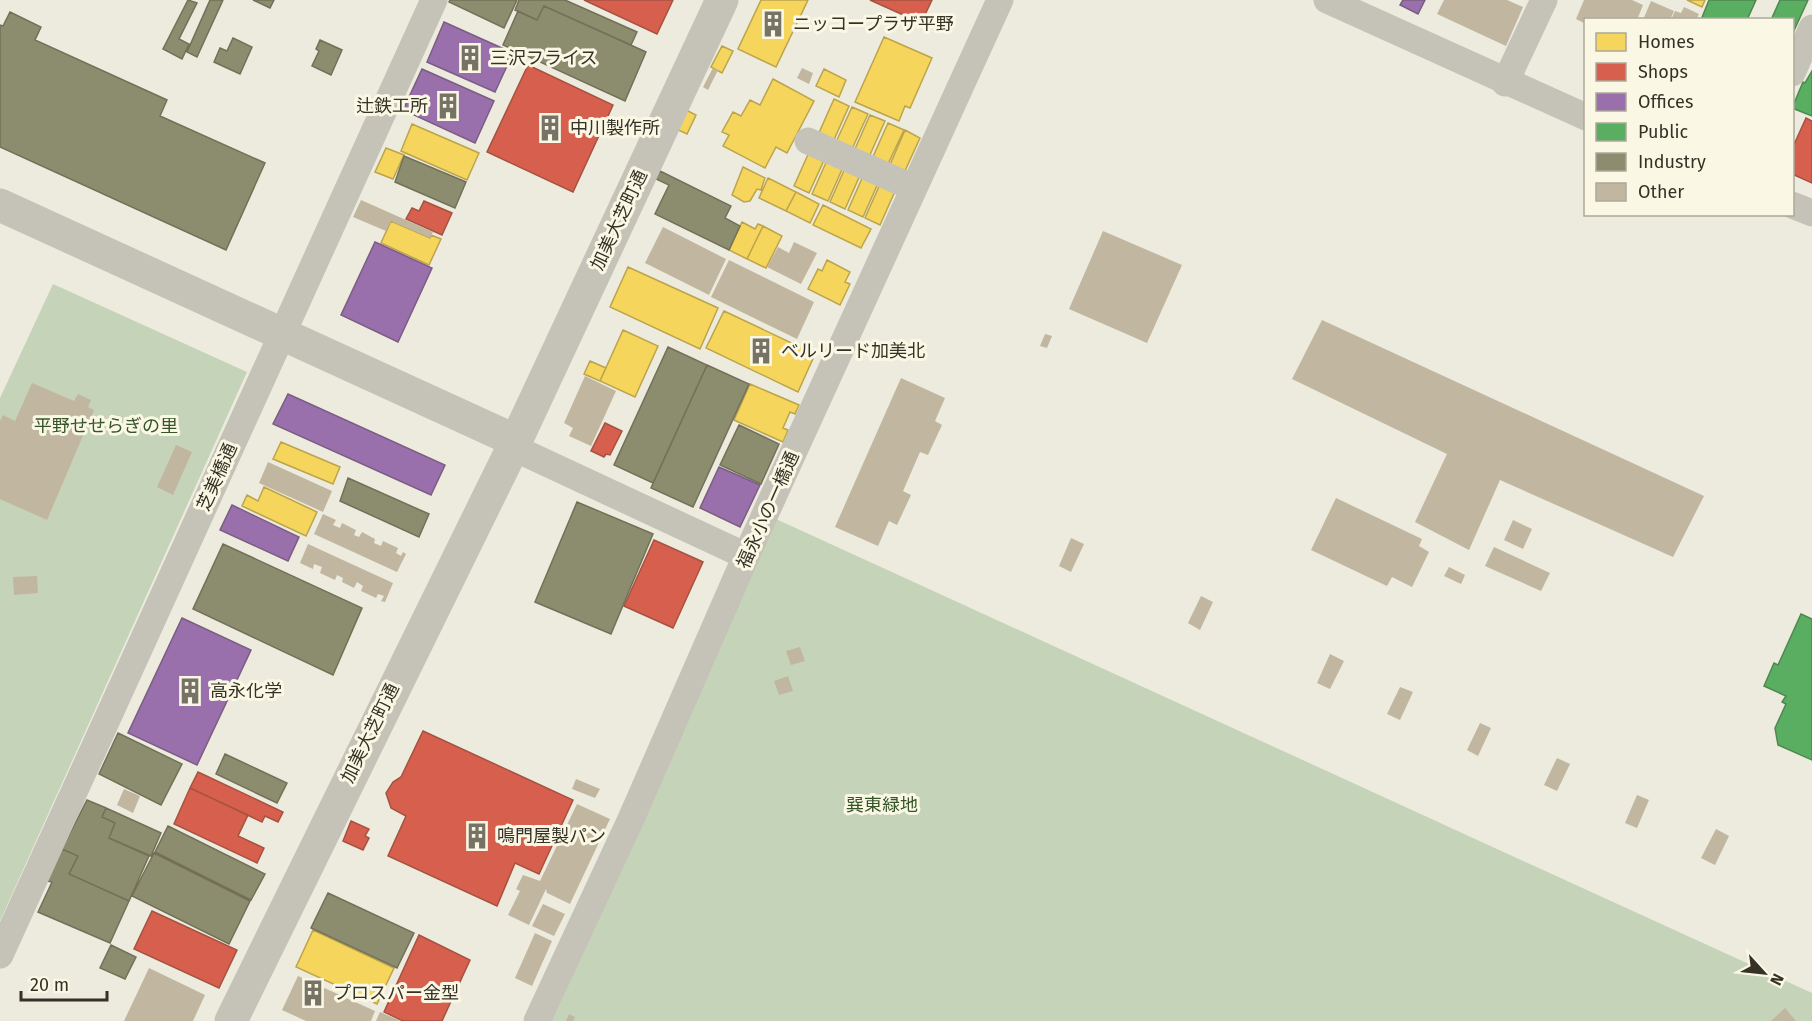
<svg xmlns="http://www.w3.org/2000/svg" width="1812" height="1021" font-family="'Fira Sans','Noto Sans JP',sans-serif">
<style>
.green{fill:#c5d4b8}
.homes{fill:#f6d55c;stroke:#bca44c;stroke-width:1.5}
.shops{fill:#d6604d;stroke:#a65241;stroke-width:1.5}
.offices{fill:#9970ab;stroke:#7b5d83;stroke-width:1.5}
.public{fill:#5aae61;stroke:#4f884f;stroke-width:1.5}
.industry{fill:#8c8c6e;stroke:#727158;stroke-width:1.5}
.building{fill:#c1b69f}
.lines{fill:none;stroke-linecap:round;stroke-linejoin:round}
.minor{stroke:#c5c3b8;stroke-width:27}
.tertiary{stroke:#c5c3b8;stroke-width:33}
.labels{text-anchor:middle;stroke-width:6;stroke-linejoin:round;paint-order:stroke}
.poi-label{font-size:18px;fill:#363126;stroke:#faf8e5;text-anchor:start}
.street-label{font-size:18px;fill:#363126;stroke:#faf8e5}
.park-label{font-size:18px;fill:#355529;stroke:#faf8e5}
</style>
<rect width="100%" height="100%" fill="#ecebde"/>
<path class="green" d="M53 284 247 372 0 921V398Z
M776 519 1812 993V1021H547Z"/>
<path class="homes" d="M761 0H808L776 67 738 49Z
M1687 0H1705L1702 7Z
M884 37 932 58 910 108 905 106 899 121 855 102Z
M722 46 733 51 722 73 711 67Z
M824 69 846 80 839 97 816 86Z
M773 79 814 101 787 153 776 147 765 168 723 146 729 135 722 132 733 112 741 116 750 100 760 105Z
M834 99 849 106 833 142 818 135Z
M852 107 868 114 852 149 836 142Z
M686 110 696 115 687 134 676 129Z
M870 115 885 121 869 157 854 151Z
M888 123 904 130 887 166 872 159Z
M412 124 479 153 467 180 401 151Z
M905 130 920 138 904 173 889 167Z
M386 148 404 155 393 179 375 172Z
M810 150 825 158 809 193 794 186Z
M828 158 844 165 828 201 812 194Z
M846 166 861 173 845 209 830 202Z
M743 167 765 178 761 190 757 189 750 201 744 202 732 195Z
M864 174 879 181 863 217 848 210Z
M768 178 796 192 786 211 759 198Z
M881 182 896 189 880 225 865 218Z
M796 192 819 204 810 223 786 211Z
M823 205 871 229 861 248 813 225Z
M391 221 430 238 431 235 441 239 429 265 381 243Z
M742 222 755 229 758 224 763 226 747 259 729 250Z
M763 226 782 236 766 268 747 259Z
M827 260 850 272 845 282 850 284 840 305 808 289 818 269 822 271Z
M628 267 718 308 700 349 610 307Z
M724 311 815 354 798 392 706 348Z
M623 330 658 346 635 397 600 381Z
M590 361 606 368 600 381 584 374Z
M750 384 799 405 795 414 790 412 783 428 788 430 783 442 734 420Z
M281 442 340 467 333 484 273 459Z
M264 487 317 512 306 536 242 506 247 495 258 501Z
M313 930 394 968 377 1004 296 967Z"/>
<path class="shops" d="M584 0H673L657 34Z
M870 0H932L921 23Z
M528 65 613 105 573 192 487 152Z
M1806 118 1812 121V183L1792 174V149Z
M424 201 452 213 442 235 406 219 412 208 419 211Z
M605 423 622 431 610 455 606 454 604 457 591 451Z
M654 540 703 562 673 628 624 606Z
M423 731 573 800 539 874 515 863 497 906 388 856 406 816 391 808 386 793 393 782 401 777Z
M198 772 283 812 278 822 265 816 262 822 190 788Z
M190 788 248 815 238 836 264 848 257 863 174 824Z
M351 821 369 829 365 836 369 838 363 850 343 841Z
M152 911 237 950 219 988 134 949Z
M419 935 470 960 442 1021H403L384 1012Z"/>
<path class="offices" d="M1403 0H1425L1418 14 1400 5Z
M444 22 513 53 495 92 427 62Z
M422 69 494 101 475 143 403 110Z
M375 242 432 268 398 342 341 315Z
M288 394 445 465 431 495 273 424Z
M719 467 760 485 740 527 700 508Z
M232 505 299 537 288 561 220 530Z
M182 618 251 650 197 765 128 733Z"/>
<path class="public" d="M1709 0H1756L1747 20H1701Z
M1780 0H1808L1792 35V20H1771Z
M1812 71V116L1792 108 1803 82 1805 83Z
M1801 614 1812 619V760L1778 745 1775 728 1786 704 1782 702 1786 696 1764 686 1774 663 1778 665Z"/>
<path class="industry" d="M188 0 197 3 179 39 189 44 182 59 163 49Z
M210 0H223L197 57 187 52Z
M253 0H274L270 8Z
M450 0H517L504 28 449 2Z
M519 0H565L637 32 631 45 544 6 537 20 515 10Z
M544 6 646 52 625 101 503 45 518 11 537 20Z
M10 12 41 27 35 40 167 100 160 116 265 163 226 250 0 147V25L3 26Z
M233 38 252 47 240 74 214 62 220 48 227 51Z
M320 40 342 50 331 75 312 66 319 51 316 49Z
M404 156 466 182 455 208 395 182Z
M660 171 731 206 725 218 740 226 729 250 655 214 669 185 656 179Z
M668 347 707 365 653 483 614 465Z
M707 365 749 384 693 507 651 488Z
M739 425 779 444 761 484 720 465Z
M348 478 429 514 419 537 340 501Z
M577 502 653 534 611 634 535 602Z
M223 544 362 608 333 675 193 609Z
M118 733 182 764 161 805 99 774Z
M225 754 287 783 277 803 216 774Z
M87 800 106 808 102 817 115 823 109 838 149 856 129 901 69 874 78 856 62 849Z
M106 808 161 833 151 856 109 838 115 823 102 817Z
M168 826 265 874 251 900 155 852Z
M62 849 78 856 69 874 129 901 110 943 38 912 52 882 47 881Z
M154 853 250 901 229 944 132 896Z
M328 893 414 933 397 968 311 928Z
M111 945 136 957 125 979 100 968Z"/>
<path class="building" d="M1444 0H1507L1523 7 1506 46 1437 14Z
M1584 0H1632L1643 5 1637 20H1586V24L1576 19Z
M1651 1 1674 11 1670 20H1643Z
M1684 7 1699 14 1696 20H1671L1675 11 1681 13Z
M713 68 718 70 708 90 703 87Z
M802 68 813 73 809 84 797 78Z
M361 200 433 232 430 238 391 221 386 231 353 217Z
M663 227 726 259 709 295 645 263Z
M1103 231 1182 265 1147 343 1069 309Z
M794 242 817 253 801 284 767 267 778 247 789 253Z
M729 260 814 302 797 339 711 297Z
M1322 320 1704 496 1673 557 1500 480 1469 550 1415 522 1447 454 1292 379Z
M1045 334 1052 336 1047 348 1040 346Z
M585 376 616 391 591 446 569 436 573 428 564 423Z
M901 378 945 398 935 421 942 425 928 455 920 452 903 491 911 495 897 525 889 521 878 546 835 527Z
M32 383 74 401 78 394 91 400 88 407 94 410 47 520 0 499V421L3 415 15 421Z
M176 445 192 452 173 495 157 487Z
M268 462 332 491 323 512 259 483Z
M1336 498 1422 539 1419 546 1429 552 1412 587 1392 577 1387 586 1311 550Z
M323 514 336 520 333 525 340 528 342 523 356 530 354 535 359 537 362 532 375 539 374 543 381 546 383 541 398 548 396 553 401 556 403 552 406 554 397 572 314 534Z
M1513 520 1532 529 1523 549 1504 540Z
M1071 538 1084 544 1071 572 1059 566Z
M308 544 393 583 385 602 381 601 384 596 378 594 376 598 361 591 363 586 357 582 354 588 342 582 343 578 337 575 335 580 320 573 322 567 314 564 313 569 300 563Z
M1494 547 1550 573 1541 591 1485 566Z
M1449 567 1465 575 1461 584 1444 576Z
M37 576 38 593 14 595 13 577Z
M1201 596 1213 602 1200 630 1188 623Z
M800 647 805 661 791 665 786 651Z
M1330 654 1344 661 1330 689 1317 683Z
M788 676 793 691 779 695 774 681Z
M1400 687 1413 692 1400 720 1387 714Z
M1480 723 1491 728 1478 756 1467 750Z
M1557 758 1570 764 1557 791 1544 785Z
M576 779 600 789 595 798 572 789Z
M124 789 140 796 133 813 117 805Z
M1637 795 1649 800 1637 828 1625 823Z
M577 804 610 819 570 904 547 893 546 889 529 925 508 915 520 891 516 889 523 875 540 881Z
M1716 829 1729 836 1715 865 1701 858Z
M543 904 565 914 554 936 532 926Z
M535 933 552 941 532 986 515 978Z
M149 968 205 995 193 1021H124Z
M298 976 375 1011 371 1021H306L282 1010Z
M1785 1008 1796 1021H1771Z
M380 1012 401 1021H376Z
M569 1014 575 1017 573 1021H566Z"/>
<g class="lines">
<path class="minor" d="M1327 0 1586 117
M1792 73 1812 28
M1505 83 1544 0
M808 141 914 188
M1792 205 1812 213
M512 447 746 556
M0 955 434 0
M537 1021 631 819 746 556 1000 0"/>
<path class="tertiary" d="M0 205 516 441
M231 1021 516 441 722 0"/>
</g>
<defs>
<g id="building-bare" transform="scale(2.07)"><path d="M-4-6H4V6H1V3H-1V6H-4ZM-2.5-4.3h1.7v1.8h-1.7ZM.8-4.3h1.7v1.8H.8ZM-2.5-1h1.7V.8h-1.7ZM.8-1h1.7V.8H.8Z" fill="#767266" stroke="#faf8e5" stroke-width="2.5" paint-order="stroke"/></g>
</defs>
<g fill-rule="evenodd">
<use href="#building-bare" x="773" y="24"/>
<use href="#building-bare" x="470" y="58"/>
<use href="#building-bare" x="448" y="106"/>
<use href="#building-bare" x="550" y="128"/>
<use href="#building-bare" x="761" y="351"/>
<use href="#building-bare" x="190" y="691"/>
<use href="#building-bare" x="477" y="836"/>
<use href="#building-bare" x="313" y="993"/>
</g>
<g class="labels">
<g class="poi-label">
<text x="793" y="30">ニッコープラザ平野</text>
<text x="490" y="64">三沢フライス</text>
<text x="428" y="112" text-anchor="end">辻鉄工所</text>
<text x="570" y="134">中川製作所</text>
<text x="781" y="357">ベルリード加美北</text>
<text x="210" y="697">高永化学</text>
<text x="497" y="842">鳴門屋製パン</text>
<text x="333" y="999">プロスパー金型</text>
</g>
<g class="street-label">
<text transform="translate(619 220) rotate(-65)" y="6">加美大芝町通</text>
<text transform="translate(217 477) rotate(-66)" y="6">芝美橋通</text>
<text transform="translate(768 510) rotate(-66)" y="6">福永小の一橋通</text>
<text transform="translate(370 733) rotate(-64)" y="6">加美大芝町通</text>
</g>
<g class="park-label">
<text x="106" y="432">平野せせらぎの里</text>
<text x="882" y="811">巽東緑地</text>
</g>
</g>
<rect x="1584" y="18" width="210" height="198" fill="#faf8e5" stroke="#aca899" stroke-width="1.5"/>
<rect x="1596" y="33" width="30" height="18" fill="#f6d55c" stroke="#aca899" stroke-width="1.5"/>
<text x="1638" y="48" font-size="18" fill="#363126">Homes</text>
<rect x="1596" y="63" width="30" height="18" fill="#d6604d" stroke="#aca899" stroke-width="1.5"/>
<text x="1638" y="78" font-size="18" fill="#363126">Shops</text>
<rect x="1596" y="93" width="30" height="18" fill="#9970ab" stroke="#aca899" stroke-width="1.5"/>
<text x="1638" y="108" font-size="18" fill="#363126">Offices</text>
<rect x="1596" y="123" width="30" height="18" fill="#5aae61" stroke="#aca899" stroke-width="1.5"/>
<text x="1638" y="138" font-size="18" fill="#363126">Public</text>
<rect x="1596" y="153" width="30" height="18" fill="#8c8c6e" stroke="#aca899" stroke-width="1.5"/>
<text x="1638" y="168" font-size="18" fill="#363126">Industry</text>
<rect x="1596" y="183" width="30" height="18" fill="#c1b69f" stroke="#aca899" stroke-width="1.5"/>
<text x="1638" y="198" font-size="18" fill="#363126">Other</text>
<g transform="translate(1764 973) rotate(117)" stroke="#faf8e5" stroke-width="4.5" paint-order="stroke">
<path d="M0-4.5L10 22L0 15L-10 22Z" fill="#363126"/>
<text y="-9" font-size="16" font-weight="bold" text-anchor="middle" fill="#363126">N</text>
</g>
<path d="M21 991v9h86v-9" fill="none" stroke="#363126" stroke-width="3"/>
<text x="30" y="991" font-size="18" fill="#363126" stroke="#faf8e5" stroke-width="4.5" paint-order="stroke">20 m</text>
</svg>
